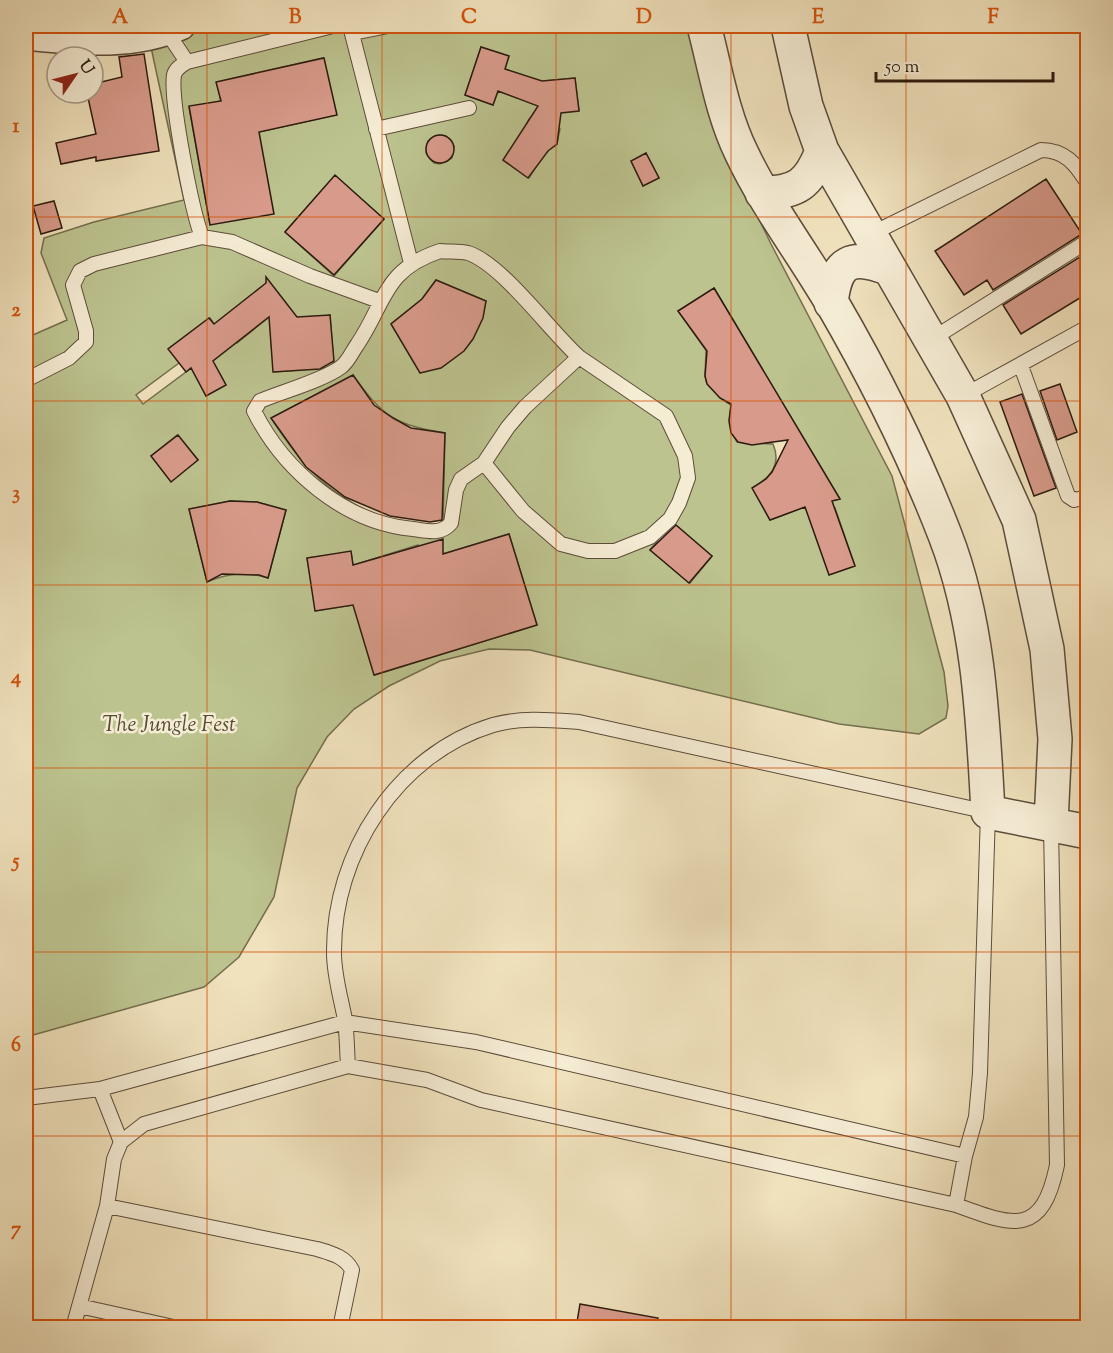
<svg xmlns="http://www.w3.org/2000/svg" width="1113" height="1353" font-family="'Sorts Mill Goudy',serif">
<style>
.green{fill:#bcc38f;stroke:#746e4e;stroke-width:1.5;fill-rule:evenodd}
.building{fill:#d89b8b;stroke:#2b1a0e;stroke-width:1.5}
.lines{fill:none;stroke-linecap:round;stroke-linejoin:round}
.service-casing{stroke:#5c4c3a;stroke-width:16}
.minor-casing{stroke:#5c4c3a;stroke-width:30}
.tertiary-casing{stroke:#5c4c3a;stroke-width:36}
.service{stroke:#f5ecd4;stroke-width:14}
.minor{stroke:#f5ecd4;stroke-width:27}
.tertiary{stroke:#f5ecd4;stroke-width:33}
.grid{fill:none;stroke:#d5530c;stroke-width:1.5;stroke-opacity:0.55}
.labels{text-anchor:middle;stroke-width:5;stroke-linejoin:round;paint-order:stroke}
.park-label{font-size:22px;font-style:italic;fill:#564d35;stroke:#f5ecd4}
.neatline{fill:none;stroke:#d5530c;stroke-width:2}
.grid-label{font-size:20px;text-anchor:middle;font-weight:bold;fill:#d5530c}
</style>
<rect width="100%" height="100%" fill="#f0e2bd"/>
<filter id="stains"><feTurbulence type="fractalNoise" baseFrequency=".00333" numOctaves="4"/><feColorMatrix values="0 0 0 0 .2 0 0 0 0 .09 0 0 0 0 .02 0 0 0 .5 -.17"/></filter>
<radialGradient id="worn" r=".72"><stop offset=".6" stop-color="#630" stop-opacity="0"/><stop offset="1" stop-color="#630" stop-opacity=".3"/></radialGradient>
<path class="green" d="M190 26H687L709 105 726 151 771 244 892 476 944 672 948 706 946 718 919 734 839 724 530 650 489 649 440 661 389 686 354 709 327 737 297 788 274 897 239 957 204 987 26 1037V338L67 320 41 253 44 238 94 222 184 200 149 38ZM481 47 509 56 505 69 525 76 517 98 498 91 493 105 465 95ZM323 58 336 115 259 132 210 224 189 107 221 101 217 82ZM575 78 579 110 547 101 545 81ZM536 115 557 122 560 129 557 144 543 152 522 133 529 119ZM439 135 446 136 454 146 452 158 440 164 434 163 426 153 428 141ZM514 144 539 162 529 178 503 160ZM646 153 659 178 643 186 631 161ZM335 176 384 219 334 276 285 232ZM436 280 486 301C479 340 458 364 420 373L391 324 422 299ZM714 288 840 499 804 507 770 520 753 488C770 477 782 465 773 444L737 442C730 430 727 419 732 406L720 398 707 384 705 376 706 350 678 311ZM286 303 237 343 219 321ZM330 315 334 367 274 372 271 342ZM210 318 226 342 143 404 136 395 179 363ZM215 365 226 385 206 396 196 375ZM353 375C382 416 395 425 445 433L443 527C425 525 405 524 388 519 332 500 302 466 271 418ZM177 435 198 460 171 481 151 456ZM230 501 257 502 286 510 268 578C246 571 227 573 207 582L189 509ZM835 508 855 566 809 516ZM672 522 712 556 690 583 650 550ZM509 534 537 625 375 675 360 563 418 545 423 560ZM351 552 359 604 316 611 307 558Z"/>
<path class="building" d="M481 47 509 56 505 69 542 81 575 78 579 111 561 113 557 144 548 151 528 178 503 160 538 106 498 91 493 105 465 95Z
M144 54 159 151 96 161V157L61 164 56 143 96 134 87 93H93V84L122 77 119 57Z
M324 58 337 115 259 132 274 214 210 225 189 106 221 101 216 82Z
M426 149a14 14 0 1 1 28 0a14 14 0 1 1-28 0Z
M646 153 659 178 643 186 631 161Z
M335 175 384 219 334 275 285 232Z
M1046 179 1082 234 993 290 987 280 964 295 935 251Z
M54 201 62 228 41 234 33 206Z
M1088 252V293L1021 334 1003 305Z
M266 277 297 317 330 315 334 361 320 369 273 372 269 317 213 361 226 385 206 396 191 368 186 372 168 349 209 318 214 324 266 283Z
M436 280 486 301 483 318 473 339 464 351 441 368 420 373 391 324 422 299Z
M714 288 840 499 832 501 855 566 829 575 805 507 770 520 752 488 766 479 772 472 788 440 752 445 738 442 731 433 729 421 731 404 720 398 707 384 705 376 707 351 678 311Z
M353 375 374 405 393 418 411 428 445 433 442 520 430 522 390 516 345 497 306 467 271 418Z
M1060 384 1077 432 1057 440 1040 391Z
M1022 394 1056 488 1034 496 1000 402Z
M178 435 198 460 171 482 151 456Z
M230 501 257 502 286 510 268 578 259 575 222 574 207 582 189 509Z
M676 525 712 556 689 583 650 550Z
M509 534 537 625 374 675 353 605 315 611 307 558 351 551 353 565 443 539V554Z
M580 1304 658 1318 657 1328H576Z"/>
<g class="lines">
<g class="service-casing">
<path id="service" d="M350 26 411 263
M167 32 187 62 333 26
M353 33 388 26
M187 62C182 65 176 68 174 75 170 100 192 211 202 237L232 242 310 276 379 301
M376 129 469 108
M869 235 1041 150C1065 150 1076 164 1088 184
M440 251C448 252 459 251 468 253 502 264 550 331 579 357L525 407 508 427 484 463 461 479 456 490 451 523C441 535 428 531 413 529 345 523 284 471 254 411L260 401C281 392 324 380 341 367 348 362 352 352 357 345 386 302 383 270 440 251Z
M932 339 1088 241
M1021 366 1068 496 1074 500 1088 497
M26 380 69 358 86 342V331L73 285 80 271 94 264 202 237
M963 396 1088 327
M26 461V475
M484 463 523 511 561 544 588 551H615L650 537 670 519 679 503 688 478 685 456 666 416 579 357
M100 1089 121 1142
M26 1098 100 1089 345 1022 476 1042 965 1156
M956 1205C1013 1226 1042 1238 1057 1165L1051 825
M107 1206 317 1249C330 1253 345 1256 352 1270L340 1328
M79 1306 178 1328
M73 1328 107 1206 114 1159 121 1142 144 1124 348 1066 427 1080 481 1100 956 1205 965 1156 976 1117 980 1073 988 812 579 722C551 720 521 717 493 725 397 754 333 854 334 953 334 976 341 998 345 1020 347 1035 347 1051 348 1066"/>
</g>
<g class="minor-casing">
<path id="minor" d="M26 36C78 41 131 48 181 26"/>
</g>
<g class="tertiary-casing">
<path id="tertiary" d="M704 26C715 67 722 113 741 152 766 205 802 252 832 303 875 377 914 455 945 535 979 622 983 720 988 812L1088 832
M788 26 806 106 822 151 963 396 1019 520 1047 649 1055 739 1051 823
M762 193C797 193 809 184 822 151
M831 303C836 260 851 254 890 269"/>
</g>
<use href="#service" class="service"/>
<use href="#minor" class="minor"/>
<use href="#tertiary" class="tertiary"/>
</g>
<path class="grid" d="M207 26V1328M382 26V1328M556 26V1328M731 26V1328M906 26V1328M26 217H1088M26 401H1088M26 585H1088M26 768H1088M26 952H1088M26 1136H1088"/>
<g class="labels">
<g class="park-label">
<text x="169" y="731">The Jungle Fest</text>
</g>
</g>
<rect width="1113" height="1353" fill="none" stroke="#f0e2bd" stroke-width="66"/>
<g transform="translate(75 75) rotate(55)"><circle r="28" fill="#f5ecd4" stroke="#a49885" stroke-width="1.5"/>
<path d="M0-4.5L10 22L0 15L-10 22Z" fill="#8f2418"/>
<text y="-9" font-size="16" font-weight="bold" text-anchor="middle" fill="#2b1a0e">U</text>
</g>
<path d="M876 72v9h177v-9" fill="none" stroke="#2b1a0e" stroke-width="3"/>
<text x="885" y="72" font-size="18" fill="#2b1a0e" stroke="#f5ecd4" stroke-width="4.5" paint-order="stroke">50 m</text>
<rect x="33" y="33" width="1047" height="1287" class="neatline"/>
<g class="grid-label">
<text x="120" y="23">A</text>
<text x="295" y="23">B</text>
<text x="469" y="23">C</text>
<text x="644" y="23">D</text>
<text x="818" y="23">E</text>
<text x="993" y="23">F</text>
<text x="16" y="132">1</text>
<text x="16" y="316">2</text>
<text x="16" y="499">3</text>
<text x="16" y="683">4</text>
<text x="16" y="867">5</text>
<text x="16" y="1051">6</text>
<text x="16" y="1235">7</text>
</g>
<rect width="100%" height="100%" filter="url(#stains)"/>
<rect width="100%" height="100%" fill="url(#worn)"/>
</svg>
